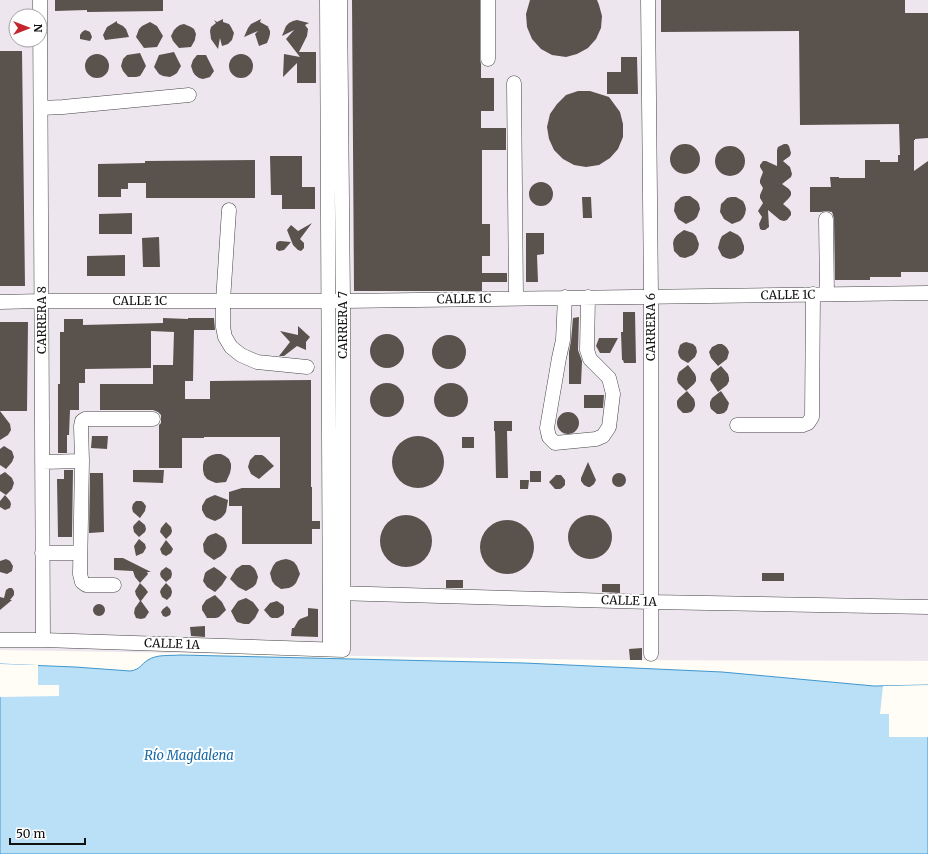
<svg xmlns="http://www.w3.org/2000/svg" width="928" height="854" font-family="Merriweather,serif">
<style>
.industrial{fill:#eee6ef;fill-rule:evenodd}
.water{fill:#b9e0f7;stroke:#3f96cf}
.pier{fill:#fffdf5}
.building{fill:#5a524d}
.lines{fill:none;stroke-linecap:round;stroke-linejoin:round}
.minor-casing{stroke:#444;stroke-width:15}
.minor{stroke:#fff;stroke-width:14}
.labels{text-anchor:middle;stroke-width:4;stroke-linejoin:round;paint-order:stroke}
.street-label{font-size:12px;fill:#111;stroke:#fff}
.water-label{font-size:13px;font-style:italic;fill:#1768a6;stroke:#fff}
</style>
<rect width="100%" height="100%" fill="#fffdf5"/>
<path class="industrial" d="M0 0H928V661L606 660 0 650ZM16 16H40V40H16Z"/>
<path class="water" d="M180 655 524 663 722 672 874 686 928 685V854H0V664L75 667 130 671C140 670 141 664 148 660 157 654 170 656 180 655Z"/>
<path class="pier" d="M0 664 38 665V685H59V696L0 697Z
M928 685V737H889V714H880L883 686Z"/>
<path class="building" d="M55 0H163V11L87 12V10L55 11Z
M352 0H480V59L481 64V78H494V111H481V128H506V150H482V224H490V256H482V273H507V282H482V291H354Z
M530 0H597L599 5 602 16 601 28 596 39 588 48 577 54 566 57 552 55 541 49 532 39 527 27 526 14Z
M661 0H905V13H928V138L915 139V140H914V171L928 161V272H901V277H870V280H835L834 219 833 215 832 212 826 211 821 212H810V187H831L830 177H839V178H865V160H880V162H898V155H900L899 124 800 125 799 31 661 32Z
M223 19V22L229 24 231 27 234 33 232 40 228 44 222 46 220 38 218 49 211 39 210 31 211 27 216 23 214 20 217 22Z
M261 19 260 22 269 27H268L270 31V34L269 38 267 43 259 46 255 34 258 31 244 37 248 28 251 24Z
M297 20 309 23 305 25 308 29 307 36 299 52H316V83H297V63L283 77 284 54 300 57 286 39 294 30 282 36 286 26 289 23 293 21Z
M117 21V23L123 26 126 29 129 37 105 40 103 35 107 27Z
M150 22 157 26 163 36 157 47 144 48 136 37 139 29 142 26Z
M184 24 191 27 194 29 196 34 195 39V40L191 47 179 48 173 41 171 36 174 30 177 27 180 25Z
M85 30 88 31 90 32 92 37 90 41 80 39V35L82 32Z
M0 51H22L25 286H0Z
M174 52 181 66 177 73 174 75 170 77 163 76 159 74 154 67 159 55Z
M140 53 146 66 142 73 140 76 136 77H128L123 71 121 66 123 59 127 55Z
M229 66a12 12 0 1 1 24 0a12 12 0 1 1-24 0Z
M85 66a12 12 0 1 1 24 0a12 12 0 1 1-24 0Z
M197 55H206L214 71 210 77 203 79 199 78 195 75 193 72 191 66 193 60Z
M621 57H637L638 94H607V72H621Z
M578 91H590L609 97 620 112 623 124V137L618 149 610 158 599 165 586 167 574 165 563 159 554 150 549 139 547 127 550 114 557 104 566 95Z
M784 144H787L789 146 791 153 790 156 783 161 790 167 792 174 791 177 782 184 789 189 791 192V195L789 198 783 204 789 209 791 212V215L787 220 784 221 780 220 768 210 769 227 765 230H762L760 229 759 224 762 217 758 211 763 203 760 198V195L763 188 760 183V180L763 172 760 167V165L763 161H766L777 166V150L778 147Z
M670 159a15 15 0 1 1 30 0a15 15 0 1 1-30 0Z
M715 161a15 15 0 1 1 30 0a15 15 0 1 1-30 0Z
M270 156H302V187H315V209H282V195H271Z
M255 160V198H146V183H128V189H121V197H98V164L145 163V161Z
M529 194a12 12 0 1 1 24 0a12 12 0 1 1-24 0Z
M685 196H690L697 201 699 204 700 209 697 217 694 220 686 224 678 219 674 211 675 203 681 197Z
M582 197H591L592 218H583Z
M731 197H736L743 201 745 205 746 209 745 214 743 218 740 221 732 224 724 219 720 212 721 204 727 198Z
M132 213V234H99V214Z
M312 223 300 239 304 243V248L301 251 298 250 293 245 287 230 291 225 298 231Z
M684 230 693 233 696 236 699 244 698 249 696 252 693 255 685 258 680 257 674 251 673 243 674 239 677 235Z
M730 231 738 235 741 238 744 246V250L742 254 735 258 730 259 726 258 722 256 718 248 720 240 722 236Z
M526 233H544V254L537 255 538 282H526Z
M159 237 160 267H143L142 238Z
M280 241 291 242 284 250 279 251 276 249V245L277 242Z
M125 255V276H87V256Z
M623 312H635L636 363H624L623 360H622L621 332H623Z
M579 317 578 350 582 361 581 384H569V352L571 341 573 318Z
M163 318 188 319V318H214L215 330H194L193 381H185V399H210V381L311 380V487H312V521H320V529H312V544H242V506H229V492L242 488H280V437H204V438H182V468H159V425L161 423V415L158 412 153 410H100V384H153V365H173L174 332 151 331V368L85 369V383H79V410H70L69 435H67V453H58V384H60V332H64V319H83V325L163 323Z
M0 322H28L27 411H0L10 424 11 430 8 435 0 440Z
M298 326 310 337 306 342V350L297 346 284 356H279L290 342 280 331 298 335Z
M370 351a17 17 0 1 1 34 0a17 17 0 1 1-34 0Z
M432 352a17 17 0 1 1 34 0a17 17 0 1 1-34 0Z
M599 338H618L610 353H600L596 346Z
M686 342 693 344 696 347 697 352 695 357 688 363 681 359 679 356 678 352 680 345 683 343Z
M718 344H722L725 346 727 348 729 352 727 359 718 366 711 358 709 352 712 347Z
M688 365 695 374 696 377V381L694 384 686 391 678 383 677 379 678 375 679 372Z
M721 366 728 374 729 378V381L727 385 718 392 710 380 711 376 712 373Z
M370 400a17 17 0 1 1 34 0a17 17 0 1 1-34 0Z
M434 400a17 17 0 1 1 34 0a17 17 0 1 1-34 0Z
M687 391 694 399 695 403V406L693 410 691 412 687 413H683L678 408 677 405V401L679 398Z
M721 391 729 403 728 407 727 410 724 413 720 414H717L711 409 710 406V402L712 398Z
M584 395H604L603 408H584Z
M557 423a11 11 0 1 1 22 0a11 11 0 1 1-22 0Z
M494 421H512V431H507L508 478H496L495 431H494Z
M92 436H108L107 449 91 448Z
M392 462a26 26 0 1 1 52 0a26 26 0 1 1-52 0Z
M462 437H474V448H462Z
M4 446 12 451 14 457 12 462 6 469 0 465V449Z
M216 454H221L225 456 229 459 231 464V468L230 473 226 482 216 483 211 481 207 479 204 475 203 470V465L204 461 208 457 212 455Z
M255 455H262L265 457 274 466 259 479 251 474 248 467 250 460Z
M588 462 596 480 594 484 590 487H588L584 485 581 481V478Z
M64 470H73L72 537H58L57 479H64Z
M133 470H164L163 483 133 482Z
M530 471H541V482H530Z
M5 472 12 478 14 483 12 489 6 495 0 491V475Z
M612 480a7 7 0 1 1 14 0a7 7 0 1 1-14 0Z
M90 473H103L104 532 89 533Z
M556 475H561L565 480V485L562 488 560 489H555L549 482Z
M520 480H529L528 489H520Z
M5 495 10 501 11 504 10 508 5 510 0 507V501Z
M215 495 228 500 226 512 224 515 221 518 215 521 210 519 206 517 204 514 202 510V506L206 499 210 497Z
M136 501H141L143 502 146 506 145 511 140 518 133 512 132 508 133 504Z
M568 537a22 22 0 1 1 44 0a22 22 0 1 1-44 0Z
M380 541a26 26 0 1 1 52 0a26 26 0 1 1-52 0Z
M139 520 145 525 146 529 145 532 139 537 134 532 133 527 134 525Z
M480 547a27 27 0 1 1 54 0a27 27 0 1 1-54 0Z
M166 522 171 527 172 531 171 534 166 539 160 532 161 528Z
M216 533 221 536 224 538 226 542 227 546 226 550 224 553 221 556 214 560 207 555 204 552 203 544 207 537 210 535Z
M139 539 145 544 146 548 143 553 136 556 134 546Z
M166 540 171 546 173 549 171 553 166 556 162 554 160 549Z
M114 558H123L151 572H147L148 574 140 583 135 577 133 571 114 570Z
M6 559 10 561 13 566 12 571 7 574 0 572V561Z
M286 559 290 560 294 562 297 566 300 574 296 583 293 586 289 588 281 589 275 585 272 581 270 573 273 566 276 562 281 560Z
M242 565H250L254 568 256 571 258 577 256 584 253 587 246 591 238 587 230 579 236 569Z
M166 567 171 570 172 574 171 578 166 582 161 577 160 574 161 571Z
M214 567 220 571 227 577 222 585 215 592 207 587 203 581 205 573 207 571Z
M762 573H784V581H762Z
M446 580H463V588H446Z
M140 583 145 588 148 592 141 601 149 612 145 618 141 619 136 618 134 613 135 608 140 601 136 595 135 591Z
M166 583 171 588 172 592 171 596 167 600 162 597 160 592 161 589Z
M602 584H620V593L602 592Z
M9 588H12L14 591V595L10 600H12L0 610V597L4 598 6 590Z
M215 595 222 602 226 610 219 617 216 618H207L204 613 202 610V606L206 600Z
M246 598 253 602 259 610 255 618 249 624H244L237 622 235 619 231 611 238 601Z
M277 601 283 605 284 607V613L283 615 278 618H272L270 617 264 610 270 603Z
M93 610a6 6 0 1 1 12 0a6 6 0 1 1-12 0Z
M167 606 170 609 171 612 170 615 166 617 163 616 161 612 163 609Z
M308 608 318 609V637L291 636 292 628H294L298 621 300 619 308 616Z
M205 626V637L191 636 190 627Z
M642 648V660H630L629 649Z"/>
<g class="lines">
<g class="minor-casing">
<path id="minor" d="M40 0 43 640
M327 0 330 649
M488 0V59
M648 0 651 296V654
M514 83 516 298
M41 108 63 107 189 95
M229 210 223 301V327L225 337 231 347 241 355 257 362 307 367
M826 219 827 294
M565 297 563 340 559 358 547 428 549 437 555 443 596 439 603 436 609 427 613 394 609 378 590 359 587 350 588 297
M0 302 41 301H343L928 293
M737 425H803L808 423 812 417 813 294
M42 462 82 461
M42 553H80
M114 585H86L82 582 80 574 82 461 81 426 82 421 85 419H153
M335 593 651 602 928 607
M0 640H43L343 650V301L340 0"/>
</g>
<use href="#minor" class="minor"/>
</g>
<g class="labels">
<g class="street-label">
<text transform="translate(788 295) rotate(-1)" y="4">CALLE 1C</text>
<text transform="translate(464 299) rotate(-1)" y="4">CALLE 1C</text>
<text x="140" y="305">CALLE 1C</text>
<text transform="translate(42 320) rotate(-90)" y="4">CARRERA 8</text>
<text transform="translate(343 325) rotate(-90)" y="4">CARRERA 7</text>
<text transform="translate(651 327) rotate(-90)" y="4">CARRERA 6</text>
<text transform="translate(629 601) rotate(2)" y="4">CALLE 1A</text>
<text transform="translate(172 644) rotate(2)" y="4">CALLE 1A</text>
</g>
<g class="water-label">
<text x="189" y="760">Río Magdalena</text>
</g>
</g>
<g transform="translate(28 28) rotate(90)"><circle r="19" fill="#ffffff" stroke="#a0a0a0"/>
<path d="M0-3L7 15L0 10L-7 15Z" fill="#c4262e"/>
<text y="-6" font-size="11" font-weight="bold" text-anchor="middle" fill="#111111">N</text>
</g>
<path d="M10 838v6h75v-6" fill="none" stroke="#111111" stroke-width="2"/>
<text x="16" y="838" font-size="12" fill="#111111" stroke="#ffffff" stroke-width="3" paint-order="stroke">50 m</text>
</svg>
